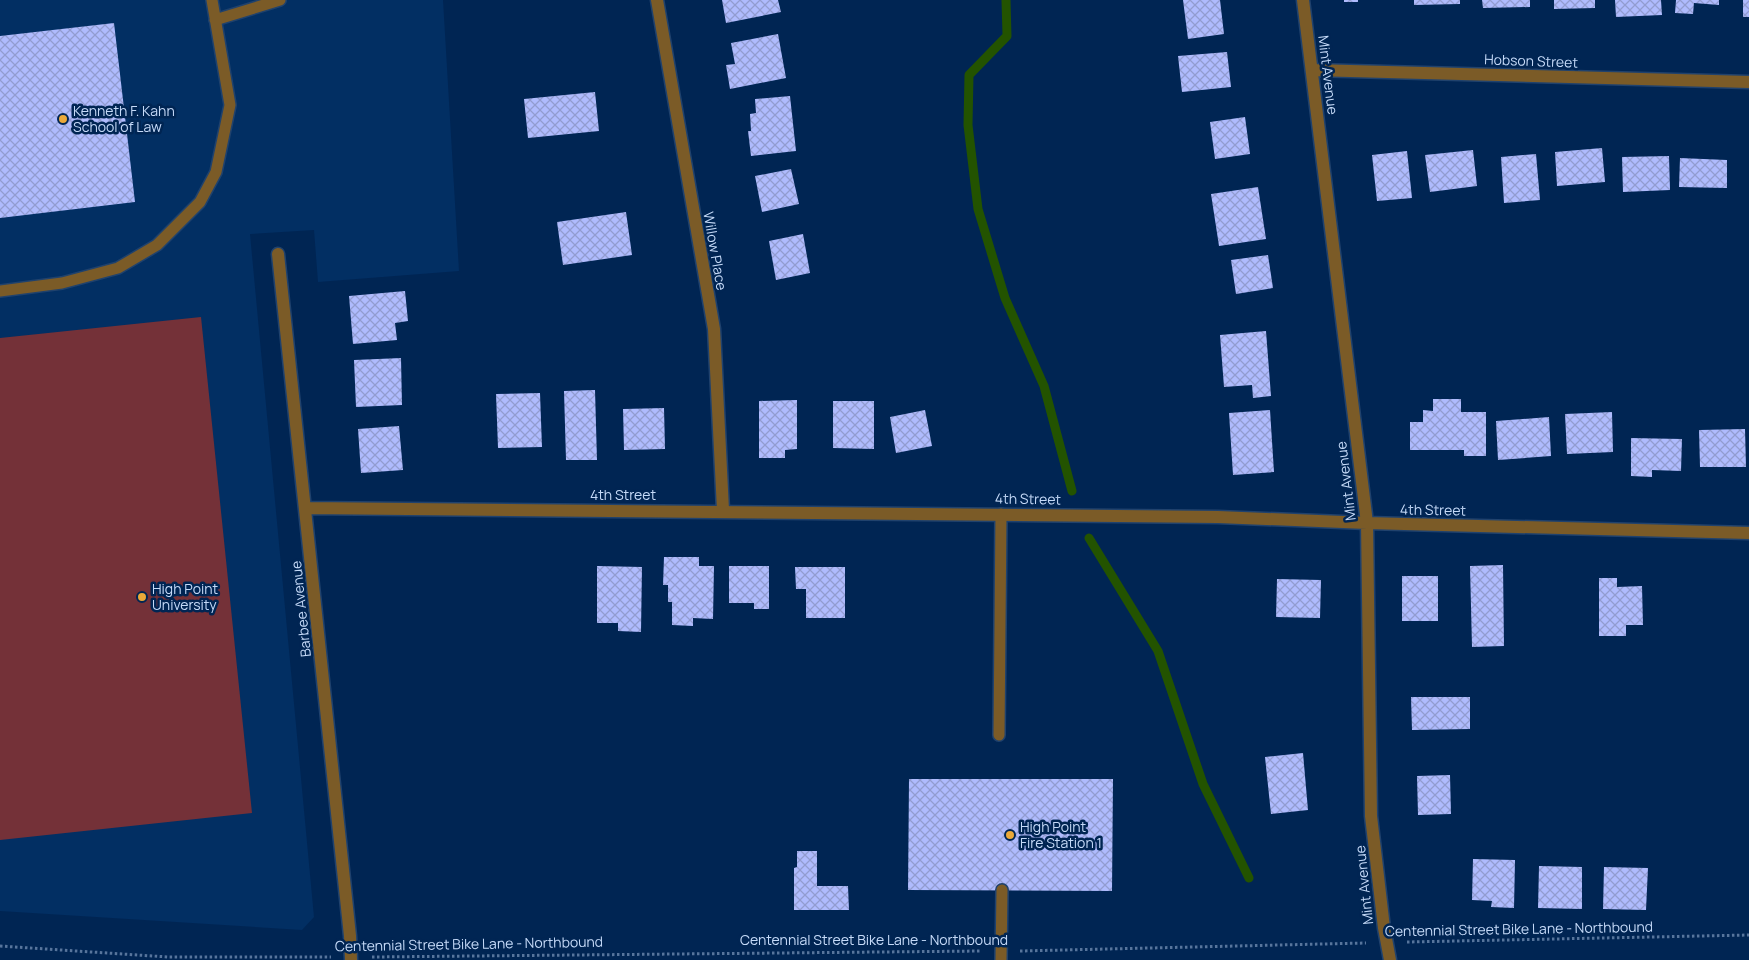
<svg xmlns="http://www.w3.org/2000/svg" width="1749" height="960" font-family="Manrope,sans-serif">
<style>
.built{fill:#022f63}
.grass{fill:#743138}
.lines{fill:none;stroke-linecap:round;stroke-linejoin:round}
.stream{stroke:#235300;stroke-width:9}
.building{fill:url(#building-cross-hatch)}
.lane-casing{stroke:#20426d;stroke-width:14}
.street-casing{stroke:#20426d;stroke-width:15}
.path{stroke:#57759c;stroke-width:3;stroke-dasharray:2.5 2.5;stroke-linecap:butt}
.lane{stroke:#7b5b27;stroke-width:11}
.street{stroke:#7b5b27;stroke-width:12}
.poi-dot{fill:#eba939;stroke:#002553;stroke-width:2}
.labels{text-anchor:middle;stroke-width:5;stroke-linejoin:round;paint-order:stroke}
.street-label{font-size:14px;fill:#c5daf8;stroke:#002553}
.poi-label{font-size:14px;fill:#c5daf8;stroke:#002553;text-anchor:start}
</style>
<defs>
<pattern id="building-cross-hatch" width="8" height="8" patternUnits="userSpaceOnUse" patternTransform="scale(1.25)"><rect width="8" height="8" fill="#afbbfd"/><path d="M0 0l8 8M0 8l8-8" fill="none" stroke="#929cd0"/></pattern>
</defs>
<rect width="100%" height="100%" fill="#002553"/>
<path class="built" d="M0 0H443L459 271 318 282 314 230 250 234 314 917 302 930 0 911Z"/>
<path class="grass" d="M201 317 252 813 0 840V338Z"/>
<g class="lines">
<path class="stream" d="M1006 0 1007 36 969 75 968 125 978 209 1005 298 1044 386 1072 491
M1089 538 1158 651 1203 784 1249 878"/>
</g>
<path class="building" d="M722 0H778L781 12 726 23Z
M1183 0H1220L1224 34 1188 39Z
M1344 0H1358V2H1344Z
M1414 0H1460V4L1414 5Z
M1482 0H1530V7L1483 8Z
M1554 0H1595V8L1554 9Z
M1615 0H1661L1662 15 1616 17Z
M1676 0H1719V5L1694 3 1693 14 1675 13Z
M1743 0H1749V17H1743Z
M114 23 135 202 0 218V36Z
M778 34 786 78 730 89 726 65 735 64 731 43Z
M1227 52 1231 87 1182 92 1178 56Z
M595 92 599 131 528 138 524 99Z
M790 96 796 151 751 156 748 131H751L750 114 756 113 755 99Z
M1245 117 1250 154 1215 159 1210 122Z
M1602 148 1605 182 1557 186 1555 152Z
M1473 150 1477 186 1430 192 1425 155Z
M1407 151 1412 198 1377 201 1372 155Z
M1536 154 1540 200 1504 203 1501 157Z
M1669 156 1670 190 1623 192 1622 157Z
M1680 158 1727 160V188L1679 187Z
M791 169 799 204 762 212 755 176Z
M1258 187 1266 239 1219 246 1211 194Z
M626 212 632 255 563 265 557 222Z
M803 234 810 273 776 280 769 241Z
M1268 255 1273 288 1236 294 1231 260Z
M405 291 408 321 395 323 397 340 353 344 349 296Z
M1266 331 1271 396 1253 398 1252 385 1224 387 1220 335Z
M401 358 402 405 356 407 354 360Z
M595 390 597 460H566L564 391Z
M540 393 542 447 498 448 496 394Z
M1433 399H1461V412H1486V456H1464V450H1410V422H1423V410L1433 411Z
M797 400V449L785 450V458H759V401Z
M833 401H874V449L833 448Z
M664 408 665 449 624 450 623 409Z
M925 410 932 446 896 453 890 417Z
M1270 410 1274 472 1233 475 1229 413Z
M1612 412 1613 452 1567 454 1565 414Z
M1549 417 1551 456 1498 460 1496 421Z
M399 426 403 470 361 473 358 429Z
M1745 429 1746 467H1700L1699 430Z
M1631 438 1682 439 1681 471 1652 470V477L1631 476Z
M664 557H699V566H714L713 619 693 618V626L672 625V602H668V585H663Z
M1503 565 1504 646 1472 647 1470 566Z
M597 566 642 567 641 632 618 631V623H597Z
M729 566H769V609H754V603H729Z
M795 567H845V618H806V589H796Z
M1402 576H1438V621H1402Z
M1599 578H1617V587L1642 586 1643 625H1626V636H1599Z
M1277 579 1321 580 1320 618 1276 617Z
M1411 697H1470V729L1412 730Z
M1303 753 1308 810 1271 814 1265 757Z
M1450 775 1451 814 1418 815 1417 776Z
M909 779H1113L1112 891 908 890Z
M797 851H817V886H848L849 910H794V868L797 867Z
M1473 859 1515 860 1514 908 1491 907 1492 901 1472 900Z
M1539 866 1582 867V909L1538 908Z
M1604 867 1648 868 1646 910 1603 909Z"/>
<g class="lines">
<g class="lane-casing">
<path id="lane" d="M215 20 280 0
M0 291 62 283 118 268 157 245 200 202 216 172 230 105 212 0
M999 735 1001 514
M1001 960 1002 890"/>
</g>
<g class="street-casing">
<path id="street" d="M657 0 714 329 723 510
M1303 0 1367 523 1371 816 1384 928 1390 960
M1313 70 1749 82
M278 254 350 936 351 960
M306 508 1218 517 1367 523 1749 533"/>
</g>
<path class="path" d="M1407 942 1749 935
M0 946 168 957H331
M1020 951 1366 943
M372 957 981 951"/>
<use href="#lane" class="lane"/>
<use href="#street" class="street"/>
</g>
<g class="poi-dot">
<circle cx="63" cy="119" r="5"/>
<circle cx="142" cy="597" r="5"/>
<circle cx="1010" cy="835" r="5"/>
</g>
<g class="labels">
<g class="street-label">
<text transform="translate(1531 61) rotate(2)" y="5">Hobson Street</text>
<text transform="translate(1328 75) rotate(83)" y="5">Mint Avenue</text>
<text transform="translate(715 251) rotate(80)" y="5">Willow Place</text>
<text transform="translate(1346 481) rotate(-97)" y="5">Mint Avenue</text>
<text x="623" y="500">4th Street</text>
<text transform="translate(1028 499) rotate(1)" y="5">4th Street</text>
<text transform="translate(1433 510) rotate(1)" y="5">4th Street</text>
<text transform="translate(301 609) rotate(-96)" y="5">Barbee Avenue</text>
<text transform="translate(1364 885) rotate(-96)" y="5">Mint Avenue</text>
<text transform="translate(1519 929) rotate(-1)" y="5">Centennial Street Bike Lane - Northbound</text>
<text x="874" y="945">Centennial Street Bike Lane - Northbound</text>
<text transform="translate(469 944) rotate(-1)" y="5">Centennial Street Bike Lane - Northbound</text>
</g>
<g class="poi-label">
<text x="73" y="116">Kenneth F. Kahn<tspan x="73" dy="16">School of Law</tspan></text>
<text x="152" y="594">High Point<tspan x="152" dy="16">University</tspan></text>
<text x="1020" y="832">High Point<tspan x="1020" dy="16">Fire Station 1</tspan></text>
</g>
</g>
</svg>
